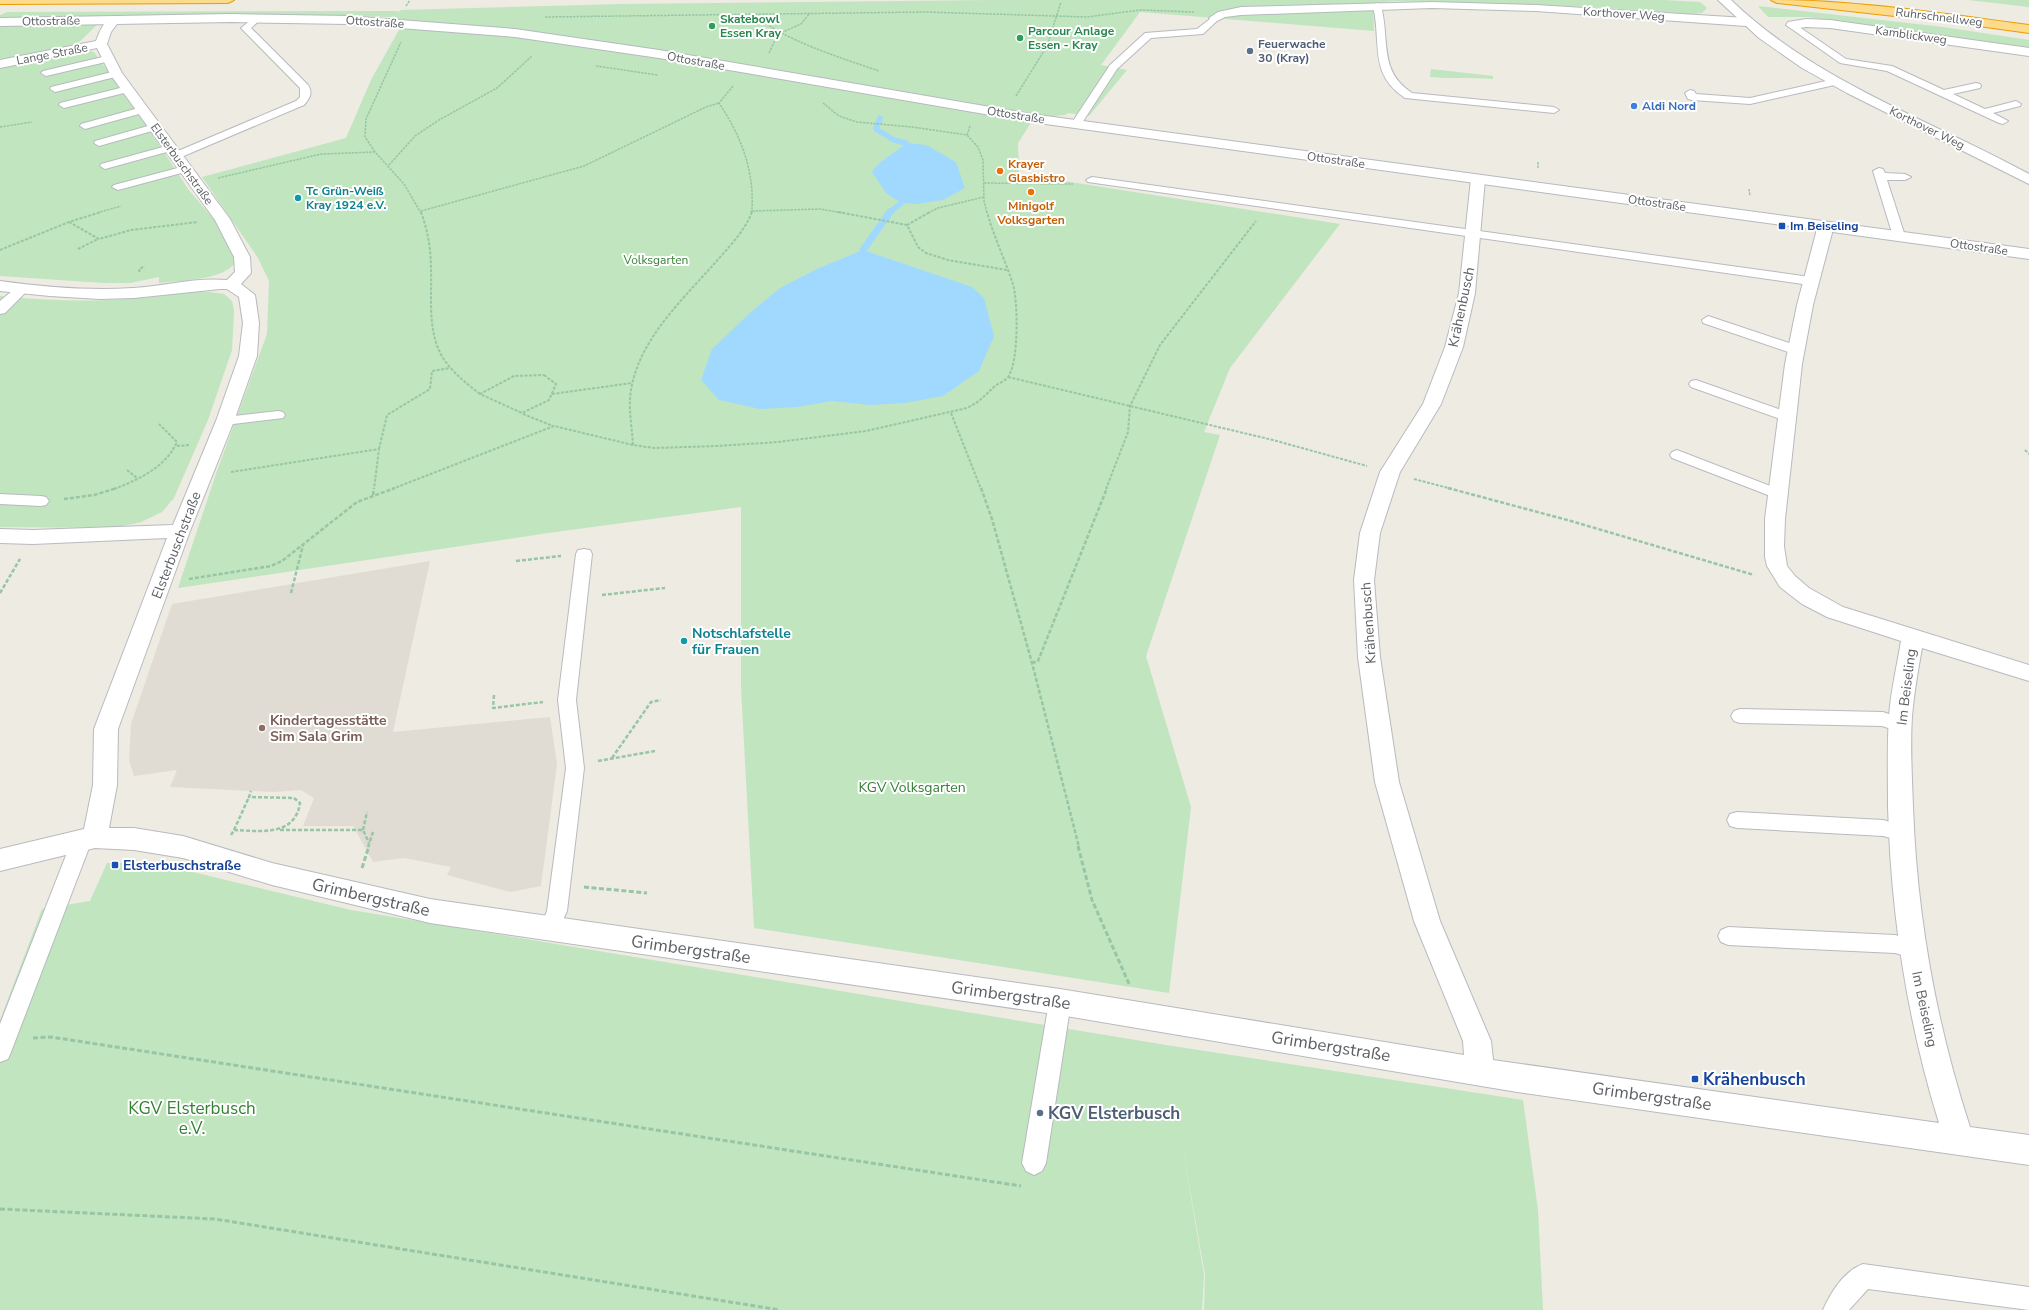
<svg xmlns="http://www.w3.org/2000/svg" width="2029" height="1310" font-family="'Nunito Sans',sans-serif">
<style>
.education{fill:#e0dcd3}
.green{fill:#c0e5bf}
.water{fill:#a1d9fe}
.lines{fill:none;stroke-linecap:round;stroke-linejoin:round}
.stream-far1{stroke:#a1d9fe;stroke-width:5.5}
.stream{stroke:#a1d9fe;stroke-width:7}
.lane-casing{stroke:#b8babf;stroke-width:2}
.street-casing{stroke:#b8babf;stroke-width:2}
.secondary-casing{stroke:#b6b9bf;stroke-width:2}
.highway-casing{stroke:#ed9c02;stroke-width:2}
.path-far3{stroke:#98c6a4;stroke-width:1.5;stroke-dasharray:2.5 1;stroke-linecap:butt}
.path-far2{stroke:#98c6a4;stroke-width:2;stroke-dasharray:3 1.5;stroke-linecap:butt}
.path-far1{stroke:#98c6a4;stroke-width:2.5;stroke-dasharray:4 2;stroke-linecap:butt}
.path{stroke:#98c6a4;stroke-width:3;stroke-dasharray:5 2.5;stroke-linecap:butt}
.lane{fill:#fff;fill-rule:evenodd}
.street{fill:#fff;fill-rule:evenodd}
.secondary{fill:#fff;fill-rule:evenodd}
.highway{fill:#fcdb8b;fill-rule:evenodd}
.leisure-dot{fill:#2e9e5b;stroke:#fff;stroke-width:1.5}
.service-dot{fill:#5c6f8a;stroke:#fff;stroke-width:1.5}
.shop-dot{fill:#3f7fe0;stroke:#fff;stroke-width:1.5}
.food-dot{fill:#e8710a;stroke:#fff;stroke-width:1.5}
.culture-dot{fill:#0f9aa8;stroke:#fff;stroke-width:1.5}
.transit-dot{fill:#1a4fb4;stroke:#fff;stroke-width:1.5}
.education-dot{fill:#8d6e63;stroke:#fff;stroke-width:1.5}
.labels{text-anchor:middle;stroke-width:4;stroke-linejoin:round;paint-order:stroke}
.far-street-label{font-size:12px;fill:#5b5f63;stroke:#fff}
.far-leisure-label{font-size:12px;font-weight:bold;fill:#27864d;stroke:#fff;text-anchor:start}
.far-service-label{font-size:12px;font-weight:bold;fill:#4e5e75;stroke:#fff;text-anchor:start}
.far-shop-label{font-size:12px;font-weight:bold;fill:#366cbe;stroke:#fff;text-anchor:start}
.far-food-label{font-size:12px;font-weight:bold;fill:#c56008;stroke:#fff;text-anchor:start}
.far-culture-label{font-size:12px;font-weight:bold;fill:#0d838f;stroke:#fff;text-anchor:start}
.far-transit-label{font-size:12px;font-weight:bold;fill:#164399;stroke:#fff;text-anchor:start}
.far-park-label{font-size:12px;fill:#348135;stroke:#fff}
.street-label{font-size:14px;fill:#5b5f63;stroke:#fff}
.culture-label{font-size:14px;font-weight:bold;fill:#0d838f;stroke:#fff;text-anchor:start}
.education-label{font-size:14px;font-weight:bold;fill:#785e54;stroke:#fff;text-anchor:start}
.park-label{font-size:14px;fill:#348135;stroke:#fff}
.transit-label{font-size:14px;font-weight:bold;fill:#164399;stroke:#fff;text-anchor:start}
.near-street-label{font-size:17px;fill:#5b5f63;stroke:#fff}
.near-transit-label{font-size:17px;font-weight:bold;fill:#164399;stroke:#fff;text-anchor:start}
.near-park-label{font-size:17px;fill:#348135;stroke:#fff}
.near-service-label{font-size:17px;font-weight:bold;fill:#4e5e75;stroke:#fff;text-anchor:start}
</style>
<rect width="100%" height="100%" fill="#edebe2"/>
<path class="education" d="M430 561 393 732 550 717 557 764 541 886 510 892 447 875 451 867 404 858 373 862 353 826H303L314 798 301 790 274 792 170 787 177 770 134 776 129 760 131 724 172 604Z"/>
<path class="green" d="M993 0H1664L1700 2 1707 8 1702 13 1691 14 1592 7 1394 1 1373 3 1374 31 1140 12 1101 65 1127 70 1089 116 1068 113 1065 115 1034 118 1018 143 1019 174 1340 224 1230 368 1204 432 1220 435 1146 656 1191 807 1169 993 754 928 741 687V507L548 533 178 588 217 471 267 334 269 281 258 258 202 177 346 138 371 80 400 28 393 17 235 14 101 16 0 20V15L7 12 399 11 396 14 401 10 622 4Z
M1968 0H2029V7Z
M1758 6 1943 27 2029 40V48L1808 17H1768Z
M101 21 77 44 0 60V23Z
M90 51 94 52 142 118 188 189 216 222 236 262C222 281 181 280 159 283V277L130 283H104L0 276V68Z
M1431 69 1493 76V79C1472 77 1451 79 1430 77Z
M190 292H210L224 294 232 301 234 311 232 350 208 420 174 498 162 512 141 522 114 528 0 527V296C66 303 124 302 190 292Z
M151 862 351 910 1166 1045 1523 1100 1538 1210 1543 1310H1204L1205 1275 1181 1137 1204 1275 1202 1310H0V1020L42 909 90 901 107 863Z"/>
<path class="water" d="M906 143 926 145 956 162 965 188 943 200 916 204 901 203 886 193 872 172C880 159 895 154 906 143Z
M863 250 972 287 984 298 994 336 979 371 943 396 905 403 871 405 832 401 797 407 760 409 719 400 701 380 712 349 752 311 780 288 819 268Z"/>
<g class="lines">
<path class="stream-far1" d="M880 118 876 129 894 140 906 143
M889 213 901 203"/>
<path class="stream" d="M863 250 890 212"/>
<g class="lane-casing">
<path id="lane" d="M1377 3 1381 6C1390 40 1378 71 1412 93L1554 107 1559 110 1554 113 1405 98C1368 73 1382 44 1373 6Z
M1215 15 1220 18 1203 34 1151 38 1117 69 1080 126H1072L1071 124 1110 65 1145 33 1197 29Z
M256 16 261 19 251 28 308 85C313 93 310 98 304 105L179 158H171L170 156 171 154 296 101 300 97V88L241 28Z
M1792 22 1846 59 1892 66 1944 90 1976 83 1980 84 1981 86 1980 88 1953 94 1985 109 2016 101 2021 104 2020 106 1993 113 2008 121 2003 124 1999 123 1887 71 1840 63 1789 27 1787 25Z
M107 56 110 57V61L46 76 41 73 43 71Z
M116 71 119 72 121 74 119 76 55 92 50 89 51 87Z
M1835 79 1839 80 1840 82 1839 84 1750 104 1692 100 1688 99 1685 93 1690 90 1694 91 1696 94 1750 98Z
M128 86 133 89 132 91 64 108 59 105 60 103Z
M142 107 147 110 146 112 85 129 80 126 81 124Z
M155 124 159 125 160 127 159 129 99 146 94 143 95 141Z
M170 145 174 146 175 148 174 150 105 169 100 166 101 164Z
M185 166 190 169 189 171 118 190 112 187 114 185Z
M1879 168 1883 169 1885 173 1905 174 1911 177 1905 180H1887L1905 236 1903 239H1895L1893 236 1873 171Z
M1092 177 1810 277 1816 281 1810 285 1088 182 1086 180Z
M22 285 26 286 28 289 26 292 5 313 0 314V301L18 286Z
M1708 316 1801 347 1803 350 1796 354 1791 353 1703 323 1702 320Z
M1696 380 1793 414 1795 417 1793 420H1783L1691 387 1689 384 1691 381Z
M278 411 283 412 285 415 283 418 225 425 220 424 218 421 220 418 225 417Z
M1677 450 1783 491 1786 494 1783 497 1778 499 1773 497 1672 458 1670 455 1672 452Z
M0 494 41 496 46 497 49 501 46 505 41 506 0 504Z
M584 549 590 550 592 554 576 700 584 768 567 911 557 934 550 937 543 934 540 928 547 911 566 768 558 700 576 554 578 550Z
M1740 709 1883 712 1906 720 1909 725 1906 730 1900 732 1882 726 1740 723 1734 721 1731 716 1734 711Z
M1737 812 1883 820 1909 827 1912 833 1909 839 1902 841 1883 836 1737 828 1730 826 1727 820 1730 814Z
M82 832 89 834 92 840 11 1052 8 1059 0 1062V1024L72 840 75 834Z
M1728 927 1895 935 1920 942 1923 949 1920 956 1913 958 1895 953 1728 945 1721 942 1718 936 1721 930Z
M1060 992 1068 995 1071 1002 1046 1163 1042 1171 1034 1175 1026 1171 1022 1163 1049 1002 1052 995Z
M1863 1264 2029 1287V1310L1868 1289 1849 1310H1823C1831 1292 1844 1271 1863 1264Z"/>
</g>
<g class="street-casing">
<path id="street" d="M1432 2 1536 5 1746 18 1752 22 1746 26 1536 11 1432 8 1241 15 1225 17 1215 22 1209 18 1218 12 1241 7Z
M114 16 120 20 111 32 107 44 122 73 230 219 250 257 251 273 241 284 255 295 259 323 257 356 234 421 190 531 118 729 117 785 109 828H134L183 836 272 863 430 899 1060 989 1464 1055 1463 1041 1414 921 1375 782 1358 657 1354 580 1360 533 1380 472 1423 404 1445 347 1459 293 1471 179 1473 176H1483L1485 179 1475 293 1463 347 1441 404 1400 472 1380 533 1374 580 1380 657 1399 782 1440 921 1491 1041 1493 1060 1939 1123C1907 1020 1891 914 1888 807 1888 776 1887 746 1889 716 1891 690 1897 666 1901 641L1827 617 1802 604 1780 587 1767 566 1765 557V519L1785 364 1797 305 1816 233 1815 226 1818 223H1828L1832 233 1813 305 1802 364 1785 519 1784 546 1787 566 1795 576 1809 588 1843 607 2029 665V681L1922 648C1918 670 1914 693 1912 716 1910 746 1912 777 1913 807 1917 916 1936 1023 1970 1127L2029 1135V1165L1517 1092 1060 1015 430 923 272 885 183 858 134 850 95 848 82 851 0 871V849L84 829 93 785 94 729 167 538 33 544 0 543V529L33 530 173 525 216 421 239 356 243 323 239 297 227 289H220L134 298 100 299 50 296 0 291V281C44 287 89 291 133 288 164 286 196 277 227 280L235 272 234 257 215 220 110 74 97 48 0 68V60L96 41C99 33 104 19 114 16Z
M1806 19 1830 20 2029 48V56L1830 28 1806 27 1792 29 1786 25 1788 22Z"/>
</g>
<g class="secondary-casing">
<path id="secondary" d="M1718 0H1731C1815 81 1928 119 2029 174V184L1847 93 1802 68 1759 38Z
M231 14 348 16 515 29 659 50 1031 114 2029 249V259L1031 122 659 58 515 37 348 24 231 22 0 26V18Z"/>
</g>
<g class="highway-casing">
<path id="highway" d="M0 0H234L228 3 0 4Z
M1771 0C1857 0 1944 14 2029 25V33L1957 23 1777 3Z"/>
</g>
<path class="path-far3" d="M406 6 410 0
M753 13C781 40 842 58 879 71
M545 17 926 12 1087 17 1140 10 1194 12
M769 53 778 34 801 24 810 13
M596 66 658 75
M733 86 719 103C737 130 750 159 752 192 752 199 753 206 751 213
M1016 96 1047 46 1061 2
M823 103 839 116 857 122 912 127 967 135 978 147 983 160 984 201 987 213
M0 127 32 122
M967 135 970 126
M375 152 365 137 366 119 401 42
M1538 162V169
M389 165 415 136 439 120 497 88 532 56
M218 178 321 154 375 152 404 184 421 213
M984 183 1073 184
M1749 189 1750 196
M421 211 584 166 706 107 719 103
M752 211 820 209 843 213
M97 213 121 206
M928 213 938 208 984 197"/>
<path class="path-far2" d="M421 212C428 231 431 250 431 270 432 298 427 332 443 358 453 373 466 383 480 394
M838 212 907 225 918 247 926 253 948 260 1007 270
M69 222 99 239 131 230 198 222
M907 225 930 212
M78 249 98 239
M0 250 69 222 101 212
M139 272 140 268 145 267
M544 375 556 384 549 400 522 413 480 394 514 376Z
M1008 377 1273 440 1367 466
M552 394 632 383
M951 413 981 489
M523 414 553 426
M633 445C632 427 628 408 631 390 639 340 682 300 714 264 727 249 745 231 752 212
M177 446 190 445
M379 449 387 415 430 389 432 371 450 368
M2025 450 2029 454
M127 470 137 478
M231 472 379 449 374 489
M1414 479 1452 489
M114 489C138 480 166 467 177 442L159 424
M392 489 554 426 633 445 654 448 717 446 778 442 866 431 967 408C981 401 984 396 995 386 999 383 1005 381 1008 377 1019 362 1018 302 1013 284 1005 260 994 237 987 212
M1106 489 1128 432 1130 406 1160 345 1256 221"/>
<path class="path-far1" d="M981 488 992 519 1032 663 1079 847
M1448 488 1571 521 1754 575
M373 495 374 488
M64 499 94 495 117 488
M516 561 561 556
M189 579 271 566 282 561 357 502 395 488
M0 593 20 559
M291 593 303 545
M602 595 665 588
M1032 663 1038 661 1107 488
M494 695 493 708 543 702
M612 758 651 702 661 700
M598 761 655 751
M234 830 249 797
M280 830H363L369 843
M363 830 367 812
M231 835 234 830C260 831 295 837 300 803L294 798 249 797 251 791
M368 847 373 832"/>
<path class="path" d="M1078 846 1092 900 1130 986
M362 868 369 846
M584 887 647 893
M33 1038 51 1037 1021 1186
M0 1209 215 1219 780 1310"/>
<use href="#lane" class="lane"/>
<use href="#street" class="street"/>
<use href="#secondary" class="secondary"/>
<use href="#highway" class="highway"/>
</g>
<g class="leisure-dot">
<circle cx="712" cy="26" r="4"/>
<circle cx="1020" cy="38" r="4"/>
</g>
<g class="service-dot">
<circle cx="1250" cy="51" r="4"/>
<circle cx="1040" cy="1113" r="4"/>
</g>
<circle class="shop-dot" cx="1634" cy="106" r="4"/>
<g class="food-dot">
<circle cx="1000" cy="171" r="4"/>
<circle cx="1031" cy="192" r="4"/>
</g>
<g class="culture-dot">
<circle cx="298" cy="198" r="4"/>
<circle cx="684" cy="641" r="4"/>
</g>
<g class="transit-dot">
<rect x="1778" y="222" width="8" height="8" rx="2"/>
<rect x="111" y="861" width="8" height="8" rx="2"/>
<rect x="1691" y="1075" width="8" height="8" rx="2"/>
</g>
<circle class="education-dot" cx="262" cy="728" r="4"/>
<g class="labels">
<g class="far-street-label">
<text transform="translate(1624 14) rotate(4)" y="4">Korthover Weg</text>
<text transform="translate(1939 17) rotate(7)" y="4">Ruhrschnellweg</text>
<text transform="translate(51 21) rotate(-1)" y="4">Ottostraße</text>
<text transform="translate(375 22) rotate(4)" y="4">Ottostraße</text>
<text transform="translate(1911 35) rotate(8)" y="4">Kamblickweg</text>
<text transform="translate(52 54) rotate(-11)" y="4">Lange Straße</text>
<text transform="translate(696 61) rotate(10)" y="4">Ottostraße</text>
<text transform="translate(1016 115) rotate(9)" y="4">Ottostraße</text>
<text transform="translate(1927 128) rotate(26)" y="4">Korthover Weg</text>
<text transform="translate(1336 160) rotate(8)" y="4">Ottostraße</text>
<text transform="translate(182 164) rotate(54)" y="4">Elsterbuschstraße</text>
<text transform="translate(1657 203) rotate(8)" y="4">Ottostraße</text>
<text transform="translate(1979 247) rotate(8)" y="4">Ottostraße</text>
</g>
<g class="far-leisure-label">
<text x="720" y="23">Skatebowl<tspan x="720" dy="14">Essen Kray</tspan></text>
<text x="1028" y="35">Parcour Anlage<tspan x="1028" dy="14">Essen - Kray</tspan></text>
</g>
<g class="far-service-label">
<text x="1258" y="48">Feuerwache<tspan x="1258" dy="14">30 (Kray)</tspan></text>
</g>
<g class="far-shop-label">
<text x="1642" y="110">Aldi Nord</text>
</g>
<g class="far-food-label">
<text x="1008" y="168">Krayer<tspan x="1008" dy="14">Glasbistro</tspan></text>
<text x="1031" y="210" text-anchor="middle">Minigolf<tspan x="1031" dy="14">Volksgarten</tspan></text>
</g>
<g class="far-culture-label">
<text x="306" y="195">Tc Grün-Weiß<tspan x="306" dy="14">Kray 1924 e.V.</tspan></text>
</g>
<g class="far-transit-label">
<text x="1790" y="230">Im Beiseling</text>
</g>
<g class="far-park-label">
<text x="656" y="264">Volksgarten</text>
</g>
<g class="street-label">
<text transform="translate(1461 307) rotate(-78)" y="5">Krähenbusch</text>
<text transform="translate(176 545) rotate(-69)" y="5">Elsterbuschstraße</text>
<text transform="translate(1368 623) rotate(-94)" y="5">Krähenbusch</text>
<text transform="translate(1906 687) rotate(-83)" y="5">Im Beiseling</text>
<text transform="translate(1925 1009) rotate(78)" y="5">Im Beiseling</text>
</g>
<g class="culture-label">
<text x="692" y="638">Notschlafstelle<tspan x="692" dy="16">für Frauen</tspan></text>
</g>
<g class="education-label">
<text x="270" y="725">Kindertagesstätte<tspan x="270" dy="16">Sim Sala Grim</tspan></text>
</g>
<g class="park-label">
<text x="912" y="792">KGV Volksgarten</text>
</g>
<g class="transit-label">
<text x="123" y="870">Elsterbuschstraße</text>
</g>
<g class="near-street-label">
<text transform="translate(371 897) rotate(13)" y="6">Grimbergstraße</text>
<text transform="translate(691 949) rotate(8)" y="6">Grimbergstraße</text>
<text transform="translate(1011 995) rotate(8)" y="6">Grimbergstraße</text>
<text transform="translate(1331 1046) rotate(9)" y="6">Grimbergstraße</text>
<text transform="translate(1652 1096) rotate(8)" y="6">Grimbergstraße</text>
</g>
<g class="near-transit-label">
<text x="1703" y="1085">Krähenbusch</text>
</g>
<g class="near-park-label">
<text x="192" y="1114">KGV Elsterbusch<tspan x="192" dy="20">e.V.</tspan></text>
</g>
<g class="near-service-label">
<text x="1048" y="1119">KGV Elsterbusch</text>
</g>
</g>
</svg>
